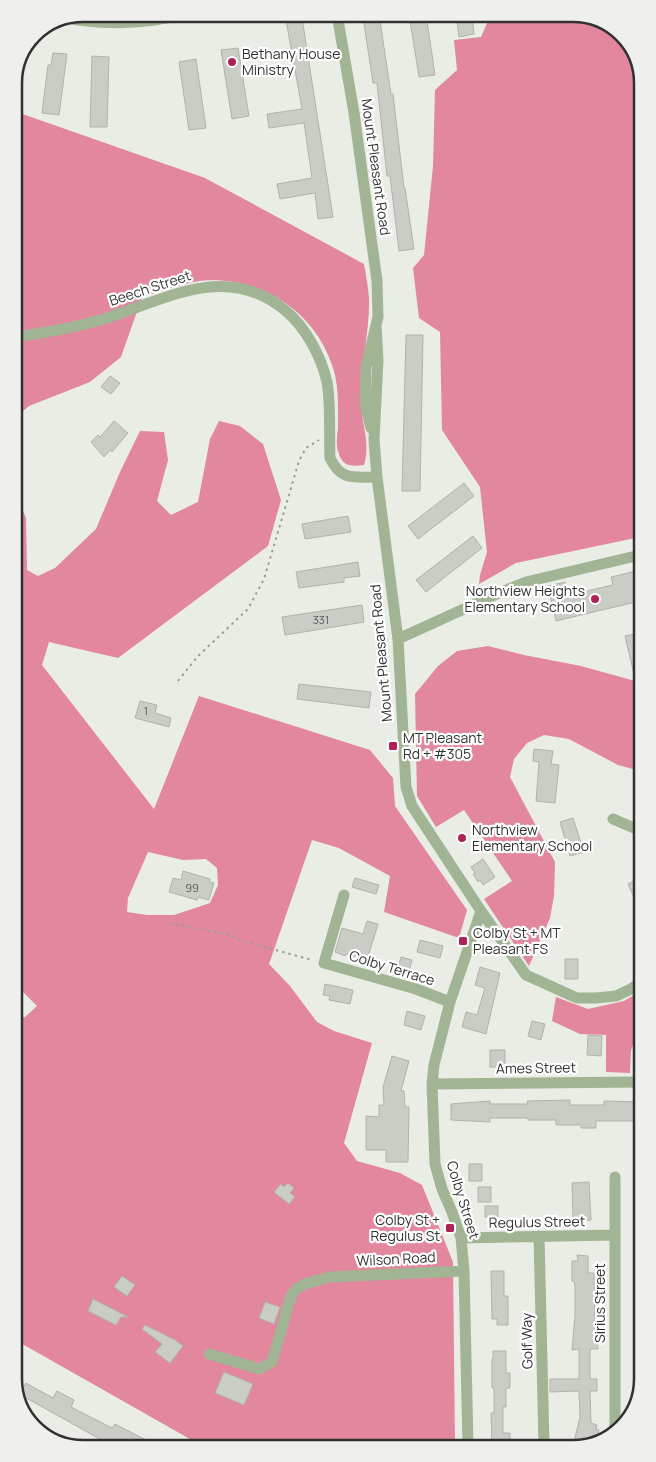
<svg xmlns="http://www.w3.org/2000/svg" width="656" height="1462" font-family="Manrope,sans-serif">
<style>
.forest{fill:#e2879d;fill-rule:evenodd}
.building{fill:#c9cdc6;stroke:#afb3ac}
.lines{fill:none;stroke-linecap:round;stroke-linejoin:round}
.path{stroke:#9b9e99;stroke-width:2;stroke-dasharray:2.5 4;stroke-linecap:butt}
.minor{stroke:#a1b594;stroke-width:11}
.poi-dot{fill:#b02157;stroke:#fff;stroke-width:2}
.labels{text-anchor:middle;stroke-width:4.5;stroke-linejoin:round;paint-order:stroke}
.number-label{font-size:11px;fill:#575956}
.poi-label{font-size:14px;fill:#313230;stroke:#fff;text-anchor:start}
.street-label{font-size:14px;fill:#313230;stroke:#fff}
.rim{fill:none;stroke:#313230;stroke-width:2.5}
</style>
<rect width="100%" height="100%" fill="#e9ede6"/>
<path class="forest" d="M491 14H577L615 28 638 61 640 537 516 563 479 584 480 575 487 552 480 487 442 430 440 332 419 318 413 268 424 255 433 166 435 90 457 70 454 40 481 37Z
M14 111 205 178 364 264C366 275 368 286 369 298 370 332 360 366 361 401 361 422 371 443 364 465 350 467 342 466 338 451 336 445 337 435 338 428 338 410 339 389 334 371 318 316 270 281 212 280 192 280 162 291 142 297L121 357 90 382 29 406 15 418Z
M219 421 240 426 263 444 281 500 268 546 118 658 49 642 42 665 154 809 199 696 370 750 393 778 395 806 467 910 459 938 384 912 390 876 339 848 312 840 269 964 290 986 317 1022 334 1031 372 1043 344 1143 357 1161 400 1173 422 1185 453 1262 455 1445 204 1447 17 1341 16 1019 25 1017 37 1006 16 985 15 493 26 518 27 570 38 576 55 568 96 529 120 472 140 431 164 432 168 460 157 501 171 515 198 502 210 439ZM148 852 183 860 206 859 217 868 218 885 210 903 174 915H147L127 912 128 898Z
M488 646 524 655 581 666 635 681 640 680V771L618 765 569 739 544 735 527 743 514 759 510 777 555 862 554 896 550 918 529 966 484 899 512 881 464 810 436 827 417 796 415 694 438 666 457 651Z
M641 991V1024L637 1031 631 1051 630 1073 606 1072V1035L580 1034 552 1021 556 997 588 1009 624 1001Z"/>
<path class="building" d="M365 14H379L391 94H393L404 188H405L414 249 399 251 390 176H387L377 83H373L363 17 366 16Z
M409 14H426L435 75 419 77Z
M456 14H472L474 34 459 37Z
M302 18 333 217 318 219 315 193 280 199 277 184 312 178 304 123 269 128 267 114 302 109 286 20Z
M238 48 249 116 232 119 221 50Z
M53 53 67 54 59 115 42 113 48 65H51Z
M92 56 109 57 107 127H90Z
M196 59 206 128 189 130 179 62Z
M406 335H423L420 491H402Z
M110 376 120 383 111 394 101 387Z
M114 421 128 433 112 452 110 450 104 457 91 442 98 435 100 437Z
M464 483 474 496 418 539 408 526Z
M348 516 351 532 305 539 302 524Z
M473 536 482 548 426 592 416 580Z
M358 562 360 576 344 578V582L299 588 296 572Z
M640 570V601L556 621 548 586 565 582 568 595 613 585 611 577Z
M362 605 364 622 285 635 282 617Z
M640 633V687H637L625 636Z
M299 684 371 692 369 708 297 699Z
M140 701 157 705 155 713 171 718 169 727 135 718Z
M534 749 553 751 551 764 559 765 555 803 536 801 539 762 533 761Z
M573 818 584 852 570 856 560 822Z
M483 859 495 877 483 885 480 880 478 882 473 874 475 873 471 867Z
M183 871 210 879V882L214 883 209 900 198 897 197 900 169 892 173 878 181 880Z
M355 878 379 885 376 894 352 887Z
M641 878V913L628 884Z
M367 921 378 924 367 960 346 954 345 956 335 952 342 928 363 934Z
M420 940 443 946 440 958 417 952Z
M401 957 412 960 407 979 396 976Z
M565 959H578V979H565Z
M480 967 500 973 486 1034 462 1027 466 1012 477 1015 485 988 475 985Z
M325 984 353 990 350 1004 329 1000 330 996 323 995Z
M407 1011 425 1016 421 1030 404 1025Z
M532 1021 545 1024 541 1040 528 1036Z
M588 1035 602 1036 601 1056 587 1055Z
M490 1050H505V1067H490Z
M392 1056 409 1061 401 1091H404L405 1107H409L408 1162H386V1150H366V1116L379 1117V1105H384L383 1087Z
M570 1100V1105H604V1101L641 1102 642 1121H596V1128H581V1125H556V1120H528V1118H490V1122L451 1120V1104L490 1101V1104H528L527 1101Z
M469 1164H482V1181H469Z
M589 1182 591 1220 573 1221 572 1183Z
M288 1183 294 1188 290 1193 295 1197 289 1204 274 1192 281 1184 284 1187Z
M478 1187H491V1202H478Z
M485 1206H498V1217H485Z
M577 1255 588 1256V1273H594L595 1337H597L598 1349H590V1379H597V1391H590L591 1423 597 1425 596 1429 599 1430 595 1444 574 1442 580 1417 579 1391 550 1392V1379H579V1349L572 1350 575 1316V1287L574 1281H572V1261H578Z
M491 1271H504V1296H508V1325H497V1319H492Z
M122 1276 135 1285 127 1296 114 1287Z
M93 1299 128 1317H121L116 1325 88 1311Z
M265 1302 280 1307 274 1324 259 1318Z
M145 1325 175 1340 183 1346 170 1363 155 1352 162 1344 142 1329Z
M493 1351H506V1373H510V1388H506V1407H503V1433H510V1445H492L491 1413H494V1388H492V1359H493Z
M224 1372 253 1384 244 1405 215 1393Z
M26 1383 53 1398 57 1391 74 1400 71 1407 112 1428 115 1424 148 1441 147 1442 157 1448H116L19 1394Z"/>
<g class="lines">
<path class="path" d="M178 681 198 656 248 609 264 579 299 461 306 448 319 440
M169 923 230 935 243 941 312 960"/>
<path class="minor" d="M337 14 354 113 377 281 378 317 366 367 365 403 371 428
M71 19C110 25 147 24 185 14
M376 326 378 360 374 440 377 477 398 639 406 787 412 806 481 911 526 975 577 998H596L616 996 631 989 641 982
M15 337C43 333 73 328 100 320 164 301 225 260 286 311 306 328 321 356 327 382 331 403 329 436 330 458 341 481 353 477 377 477
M398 639 499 593 526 582 640 555
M613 819 641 831
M344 895 324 963 416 989 450 1002
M432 1084 641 1082
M615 1177V1429
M539 1236 544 1445
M461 1238 614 1235
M209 1354 259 1369 272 1362 291 1296 296 1289 305 1284 329 1277 464 1271
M468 1445 464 1271 461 1238 452 1212 442 1189 435 1164 432 1084 434 1065 450 1002 481 911"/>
</g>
<g class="poi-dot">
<circle cx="232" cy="62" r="5"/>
<circle cx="595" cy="599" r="5"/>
<rect x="388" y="741" width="10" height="10" rx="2.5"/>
<circle cx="462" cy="838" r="5"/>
<rect x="458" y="936" width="10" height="10" rx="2.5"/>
<rect x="445" y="1223" width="10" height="10" rx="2.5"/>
</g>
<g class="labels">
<g class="number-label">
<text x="321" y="624">331</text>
<text x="146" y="715">1</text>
<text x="192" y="892">99</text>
</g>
<g class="poi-label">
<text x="242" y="59">Bethany House<tspan x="242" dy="16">Ministry</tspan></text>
<text x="585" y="596" text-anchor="end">Northview Heights<tspan x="585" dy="16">Elementary School</tspan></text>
<text x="403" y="743">MT Pleasant<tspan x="403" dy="16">Rd + #305</tspan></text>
<text x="472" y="835">Northview<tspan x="472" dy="16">Elementary School</tspan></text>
<text x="473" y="938">Colby St + MT<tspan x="473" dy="16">Pleasant FS</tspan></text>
<text x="440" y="1225" text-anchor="end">Colby St +<tspan x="440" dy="16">Regulus St</tspan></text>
</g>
<g class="street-label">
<text transform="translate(376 167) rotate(82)" y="5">Mount Pleasant Road</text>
<text transform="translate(150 288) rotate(-18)" y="5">Beech Street</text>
<text transform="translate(381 653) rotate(-95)" y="5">Mount Pleasant Road</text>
<text transform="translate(392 968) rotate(17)" y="5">Colby Terrace</text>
<text transform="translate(536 1068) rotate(-1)" y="5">Ames Street</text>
<text transform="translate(463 1200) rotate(73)" y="5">Colby Street</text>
<text transform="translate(537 1222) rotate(-1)" y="5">Regulus Street</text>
<text transform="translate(396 1259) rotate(-3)" y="5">Wilson Road</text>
<text transform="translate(600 1303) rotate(-90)" y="5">Sirius Street</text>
<text transform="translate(527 1341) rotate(-91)" y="5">Golf Way</text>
</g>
</g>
<path d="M0 0H656V1462H0ZM83 22H573A61 61 0 0 1 634 83V1379A61 61 0 0 1 573 1440H83A61 61 0 0 1 22 1379V83A61 61 0 0 1 83 22Z" fill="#efefee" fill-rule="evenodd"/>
<path class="rim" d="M83 22H573A61 61 0 0 1 634 83V1379A61 61 0 0 1 573 1440H83A61 61 0 0 1 22 1379V83A61 61 0 0 1 83 22Z"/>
</svg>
